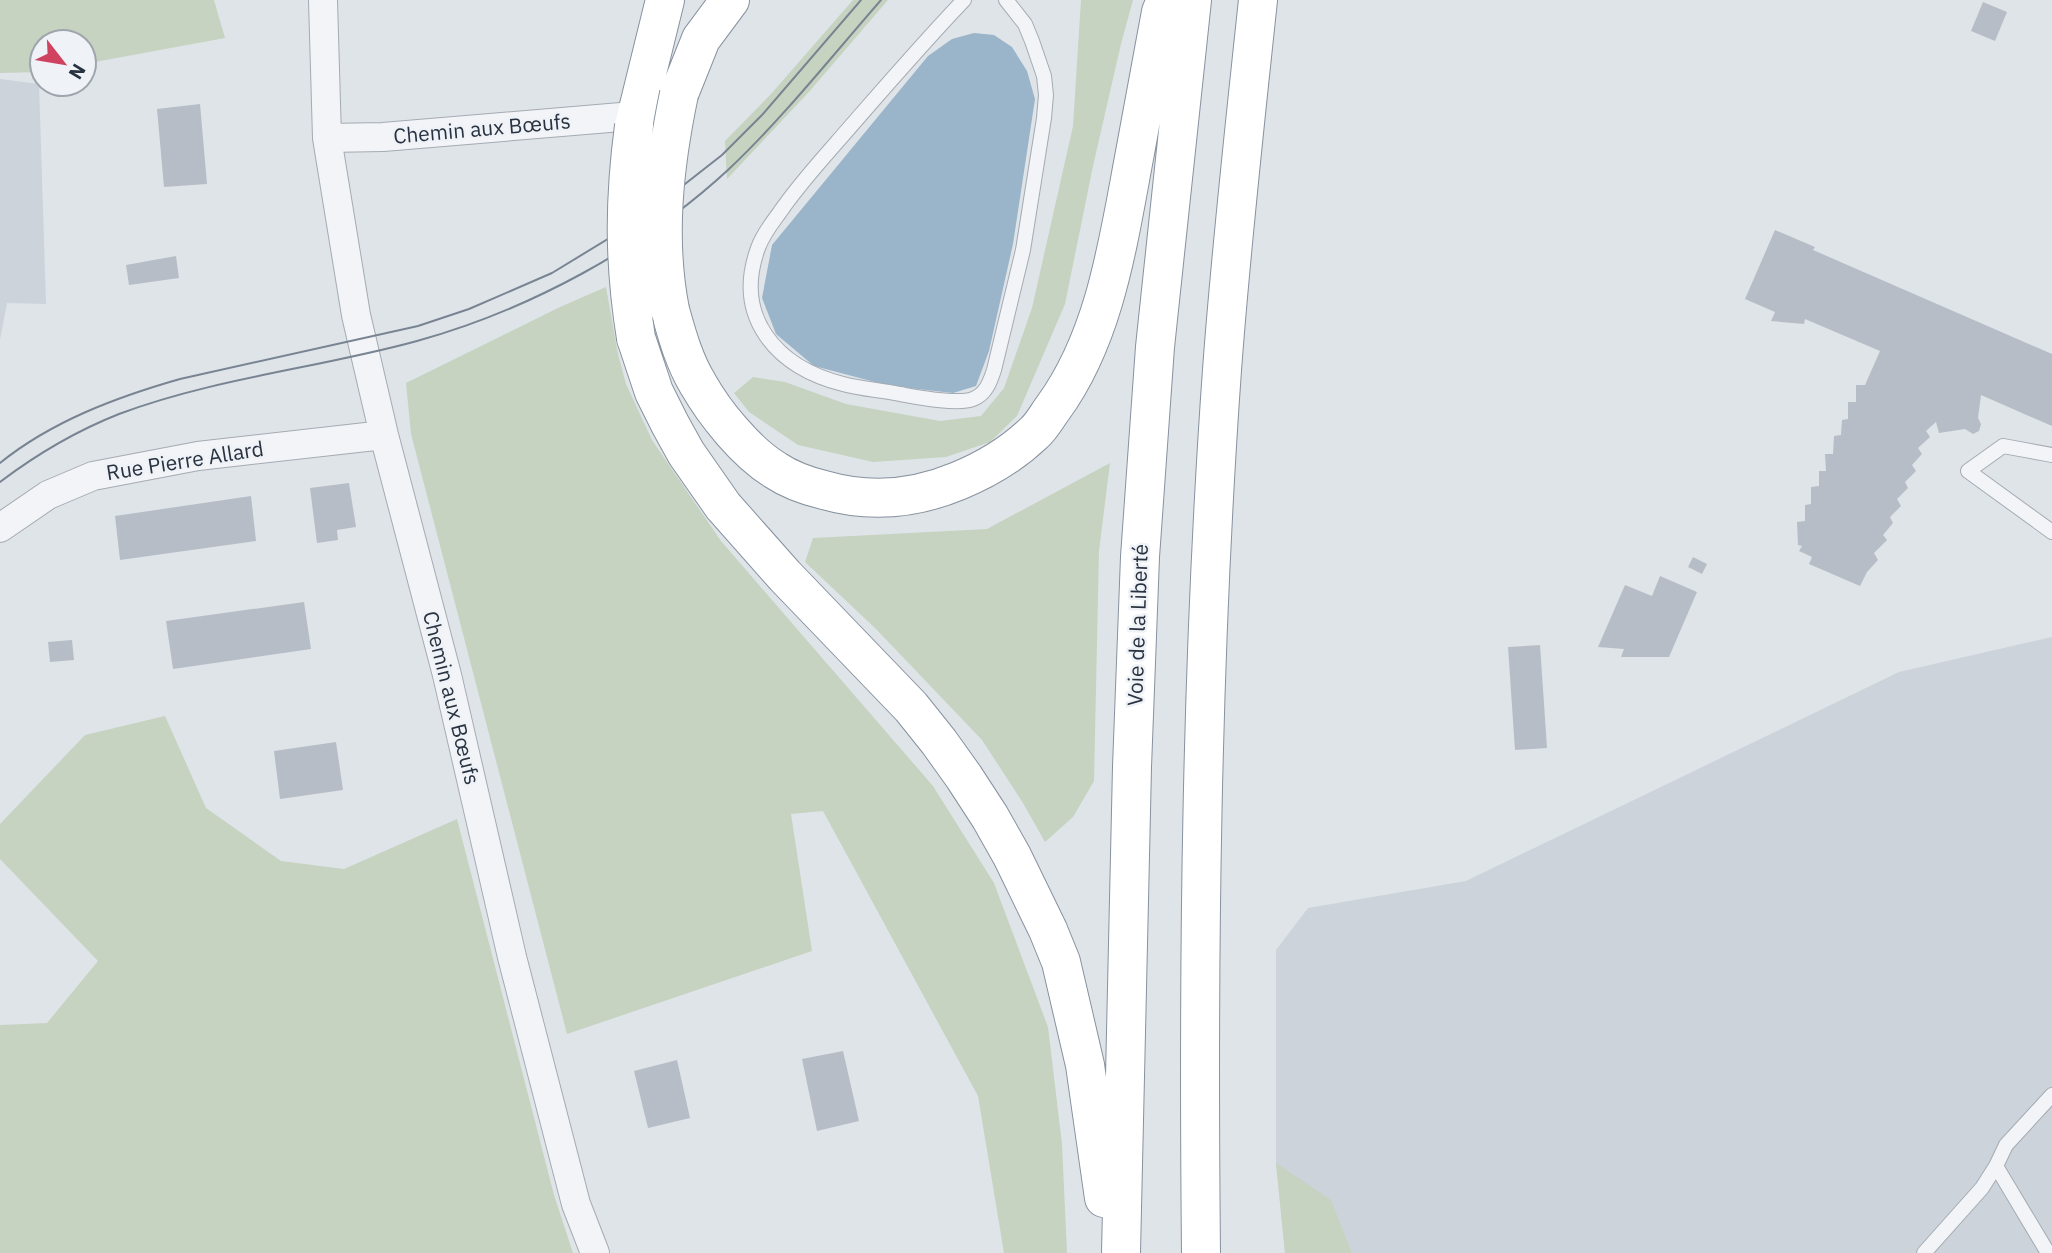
<svg xmlns="http://www.w3.org/2000/svg" width="2052" height="1253" font-family="'IBM Plex Sans',sans-serif">
<style>
.built{fill:#cdd3db}
.green{fill:#c6d3c0}
.water{fill:#9ab4c9}
.building{fill:#b7bdc6}
.lines{fill:none;stroke-linecap:round;stroke-linejoin:round}
.service-casing{stroke:#a4abb3;stroke-width:16}
.minor-casing{stroke:#a4abb3;stroke-width:30}
.trunk-casing{stroke:#87929f;stroke-width:40}
.service{stroke:#f2f4f7;stroke-width:14}
.minor{stroke:#f2f4f7;stroke-width:28}
.trunk{stroke:#fff;stroke-width:38}
.tram{stroke:#798492;stroke-width:2}
.trunk-bridge-casing{stroke:#87929f;stroke-width:40;stroke-linecap:butt}
.trunk-bridge{stroke:#fff;stroke-width:38}
.labels{text-anchor:middle;stroke-width:5;stroke-linejoin:round;paint-order:stroke}
.street-label{font-size:21px;fill:#283240;stroke:#eff2f6}
</style>
<rect width="100%" height="100%" fill="#dfe4e9"/>
<path class="built" d="M0 79 39 84 46 304 7 303 0 340Z
M2052 637V1253H1285L1276 1163V950L1308 908 1466 881 1899 672Z"/>
<path class="green" d="M0 0H214L225 38 84 64V42H42V72L0 73Z
M853 0H888L808 93 727 179 725 141 771 94Z
M1081 0H1133L1121 44 1093 166 1065 304 1017 416 990 442 946 457 873 462 798 445 749 412 734 393 753 377 785 382 846 404 940 421 981 416 1004 388 1032 308 1073 126Z
M606 287 618 354 626 384 652 440 721 541 933 786 994 883 1048 1027 1062 1144 1067 1253H1004L978 1096 823 811 791 814 812 951 567 1034 411 434 406 383 560 307Z
M1110 463 1099 551 1094 781 1073 817 1045 842 1023 803 982 740 876 629 805 562 813 538 987 529Z
M165 716 206 808 281 861 344 869 457 819 554 1195 573 1253H0V1025L47 1023 98 961 0 859V824L85 735Z
M1276 1163 1331 1200 1352 1253H1285Z"/>
<path class="water" d="M974 33 994 35 1012 47 1027 71 1035 99 1013 244 989 351 976 386 953 393 890 386 814 366 776 334 762 298 772 245 928 56 952 39Z"/>
<path class="building" d="M1983 2 2007 12 1995 41 1971 31Z
M200 104 207 184 164 187 157 109Z
M1775 230 1815 247 1813 250 2052 354V426L1981 395 1978 418 1981 424 1979 431 1973 434 1965 429 1939 433 1936 422 1926 431 1930 437 1918 448 1922 454 1912 465 1916 471 1905 482 1908 488 1897 499 1901 506 1890 517 1893 523 1883 535 1887 540 1874 553 1878 560 1867 572 1860 586 1809 564 1812 557 1799 551 1802 546 1798 545 1797 522 1805 521V505L1811 504V487L1819 486V471H1826L1825 454H1833L1834 436 1841 435 1842 420 1848 419V402H1856V385H1865L1880 351 1805 319 1804 324 1771 321 1775 312 1745 299Z
M176 256 179 278 129 285 126 265Z
M349 483 356 527 337 530 338 540 317 543 310 488Z
M251 496 256 541 120 560 115 516Z
M1693 557 1707 564 1702 574 1688 567Z
M1660 576 1697 592 1669 657H1621L1624 649 1598 647 1625 585 1652 596Z
M304 602 311 649 173 669 166 621Z
M72 640 74 660 50 662 48 642Z
M1540 645 1547 748 1515 750 1508 647Z
M336 742 343 790 280 799 274 751Z
M843 1051 859 1121 817 1131 802 1059Z
M677 1060 690 1118 648 1128 634 1071Z"/>
<g class="lines">
<g class="service-casing">
<path id="service" d="M964 0C920 46 879 94 837 142 817 165 797 187 780 212 772 223 763 234 758 248 733 317 776 367 843 384 861 389 881 390 900 394 917 397 957 405 973 399 986 394 990 382 994 370L1023 250 1044 118 1046 95 1044 76 1032 41 1025 24 1006 0
M2052 455 2003 446 1968 471 2052 532
M1996 1166 2048 1253
M1924 1253 1982 1188 1996 1166 2006 1145 2052 1095"/>
</g>
<g class="minor-casing">
<path id="minor" d="M323 0 327 138 356 315 384 435 447 675 512 957 576 1204 595 1253
M327 138 383 137 621 117 636 113
M0 528 48 495 93 476 198 456 384 435"/>
</g>
<g class="trunk-casing">
<path id="trunk" d="M679 94 701 39 730 0
M634 126 665 0
M670 310C677 335 684 361 698 384 715 414 746 452 775 470 790 480 807 486 824 490 869 503 915 499 958 481 985 470 1013 453 1034 433 1042 426 1047 416 1053 408 1105 337 1118 243 1134 158 1143 109 1152 61 1161 12L1166 0
M636 338 654 392 670 424 686 453 723 506 785 576 911 707 939 742 964 777 990 817 1012 856 1048 930 1061 962 1085 1065 1104 1198
M1121 1253 1132 767 1140 557 1155 347 1192 0
M1201 1253C1198 959 1201 664 1222 370 1231 247 1245 123 1258 0"/>
</g>
<use href="#service" class="service"/>
<use href="#minor" class="minor"/>
<use href="#trunk" class="trunk"/>
<path class="tram" d="M0 463C52 421 117 397 180 379L418 326 469 309 552 273 639 220 722 155 762 115 861 0
M0 482C37 454 76 431 119 414 215 378 319 368 417 341 529 310 644 248 729 169 783 118 832 56 881 0"/>
<g class="trunk-bridge-casing">
<path id="trunk-bridge" d="M634 126C624 201 624 264 636 338
M670 310C656 238 664 166 679 94"/>
</g>
<use href="#trunk-bridge" class="trunk-bridge"/>
</g>
<g class="labels">
<g class="street-label">
<text transform="translate(482 129) rotate(-5)" y="7">Chemin aux Bœufs</text>
<text transform="translate(185 461) rotate(-9)" y="7">Rue Pierre Allard</text>
<text transform="translate(1138 625) rotate(-88)" y="7">Voie de la Liberté</text>
<text transform="translate(451 698) rotate(76)" y="7">Chemin aux Bœufs</text>
</g>
</g>
<g transform="translate(63 63) rotate(121)"><circle r="33" fill="#eff2f6" stroke="#9fa5ad" stroke-width="2"/>
<path d="M0-5L12 26L0 18L-12 26Z" fill="#cf4361"/>
<text y="-10" font-size="19" font-weight="bold" text-anchor="middle" fill="#283240">N</text>
</g>
</svg>
